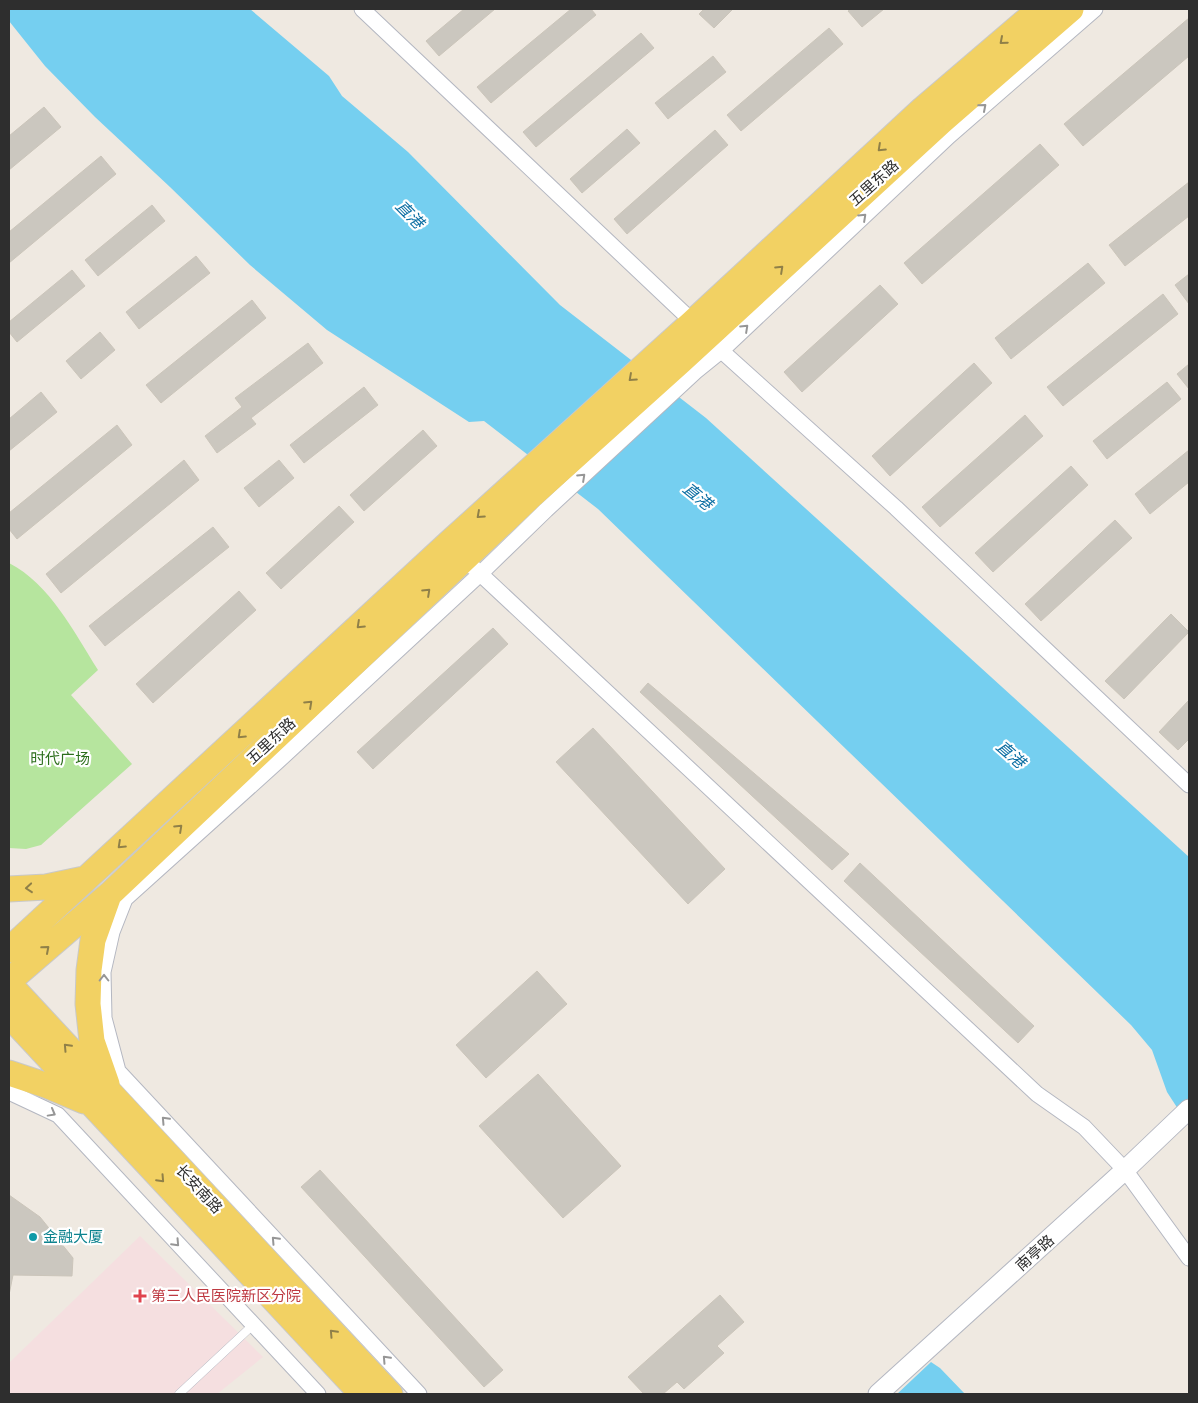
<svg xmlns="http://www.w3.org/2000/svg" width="1198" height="1403" font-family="'Fira Sans Condensed','Noto Sans SC',sans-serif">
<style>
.medical{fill:#f5dfe0}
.green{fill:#b6e59e}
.water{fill:#75cff0}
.building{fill:#cbc7bf;stroke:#cbc5ba}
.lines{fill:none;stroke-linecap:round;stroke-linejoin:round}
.service-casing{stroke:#b4b7c1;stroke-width:9}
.minor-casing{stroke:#b4b7c1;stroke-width:17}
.tertiary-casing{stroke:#b4b7c1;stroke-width:21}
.primary-casing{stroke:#c9c9c9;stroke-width:27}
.service{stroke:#fff;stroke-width:8}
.minor{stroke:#fff;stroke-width:15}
.tertiary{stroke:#fff;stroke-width:19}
.primary{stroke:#f2d163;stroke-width:25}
.oneway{stroke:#908048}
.oneway2{stroke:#969696}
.culture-dot{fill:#0f9aa8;stroke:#fff;stroke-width:2}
.health-dot{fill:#e0444e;stroke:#fff;stroke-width:2}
.labels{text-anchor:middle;stroke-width:4.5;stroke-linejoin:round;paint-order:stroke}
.street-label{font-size:15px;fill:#2e2e2e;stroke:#fff}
.park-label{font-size:15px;fill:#2c6e1b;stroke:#fff}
.culture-label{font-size:15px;fill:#0d838f;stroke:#fff;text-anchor:start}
.health-label{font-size:15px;fill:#be3a42;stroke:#fff;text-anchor:start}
.water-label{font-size:16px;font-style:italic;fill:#0d6fa3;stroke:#fff}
</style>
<rect width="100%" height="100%" fill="#efe9e1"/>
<path class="medical" d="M140 1236 263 1357 217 1394H9V1363Z"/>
<path class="green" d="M9 563C50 584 74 632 98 670L71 695 132 764 41 845 26 849 9 848Z"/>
<path class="water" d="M9 9H250L329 76 342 96 408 152 560 305 706 418 1189 857V1126L1167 1092 1152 1050 1131 1025 598 509 484 421 469 422 327 330 250 265 170 187 95 117 45 66 9 21Z
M931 1362 940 1368 965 1394H897Z"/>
<path class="building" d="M464 9H495L439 56 426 41Z
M571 9H591L596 15 491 103 477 87Z
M704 9H733L714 28 699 14Z
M851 9H884L862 27 848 11Z
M1189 18V56L1083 146 1064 124Z
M829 28 843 44 741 131 727 115Z
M641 33 654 48 536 147 523 132Z
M713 56 726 72 668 119 655 103Z
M44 107 61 127 9 170V136Z
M627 129 640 143 582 193 570 179Z
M715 130 728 145 627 234 614 219Z
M1040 144 1059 165 922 284 904 263Z
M101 156 116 174 9 263V232Z
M1189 182V216L1125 266 1109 245Z
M152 205 165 221 98 276 85 260Z
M196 256 210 273 139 329 126 312Z
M1088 263 1105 283 1011 359 995 338Z
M72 270 85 286 17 342 9 332V322Z
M1189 274V304L1175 285Z
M880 285 898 304 802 392 784 372Z
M1163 294 1178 314 1063 406 1047 387Z
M252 300 266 318 161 403 146 385Z
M100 332 115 350 81 379 66 361Z
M308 343 323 363 251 418 256 424 217 453 205 436 242 407 235 398Z
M974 363 992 383 890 476 872 456Z
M1189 364V389L1177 374Z
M1167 382 1181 399 1107 459 1093 441Z
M364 387 378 405 304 463 290 445Z
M41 392 57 412 9 451V419Z
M1025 415 1043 436 940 527 922 507Z
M117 425 132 445 17 539 9 529V513Z
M423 430 437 446 364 511 350 495Z
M1189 450V482L1150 514 1135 494Z
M184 460 199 480 61 593 46 574Z
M279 460 294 478 259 507 244 488Z
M1071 466 1088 485 993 572 975 553Z
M339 506 354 522 281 589 266 573Z
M1115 520 1132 538 1041 621 1025 604Z
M213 527 229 547 105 646 89 626Z
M239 591 256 610 153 703 136 684Z
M1171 614 1189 632 1124 699 1105 681Z
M493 628 508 644 373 769 357 752Z
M648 683 849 854 832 870 640 692Z
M1189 700V739L1178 750 1159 732Z
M593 728 725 869 688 904 556 762Z
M860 863 1034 1026 1018 1043 844 881Z
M537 971 567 1004 486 1078 456 1045Z
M538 1074 621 1166 563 1218 479 1126Z
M320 1170 503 1370 484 1387 301 1187Z
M9 1195 40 1217 73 1258 72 1276 13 1275 9 1295Z
M720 1295 744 1322 717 1346 724 1353 684 1389 677 1382 663 1394H644L628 1377Z"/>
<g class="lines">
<g class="service-casing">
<path id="service" d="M179 1394 253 1325"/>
</g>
<g class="minor-casing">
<path id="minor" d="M362 9 693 322
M715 345 896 508 1189 785
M473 567 1037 1094 1084 1127 1125 1170 1189 1258
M9 1092 58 1115 318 1394
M419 1394 118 1071 104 1018 103 972 112 932 125 899 276 763 480 574 546 510 695 372 721 351 949 136 1095 9"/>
</g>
<g class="tertiary-casing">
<path id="tertiary" d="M878 1394 1125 1170 1189 1109"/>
</g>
<g class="primary-casing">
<path id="primary" d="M9 889 46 887 84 879
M9 950 448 544 693 322 923 109 1040 9
M9 981 110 894 530 497 680 362 942 121 1071 9
M9 984 390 1394
M9 1015 362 1394
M9 1073 48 1086 84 1101
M107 1084 92 1041 88 1004 89 970 93 940 109 895"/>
</g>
<use href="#service" class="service"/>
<use href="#minor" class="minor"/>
<use href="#tertiary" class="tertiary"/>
<use href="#primary" class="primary"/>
</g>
<defs><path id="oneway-chevron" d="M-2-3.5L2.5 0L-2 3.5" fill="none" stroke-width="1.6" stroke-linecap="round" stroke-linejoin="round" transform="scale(1.25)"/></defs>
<g class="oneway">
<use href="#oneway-chevron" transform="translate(1003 41) rotate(139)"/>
<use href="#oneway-chevron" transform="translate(881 148) rotate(137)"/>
<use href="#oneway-chevron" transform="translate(780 269) rotate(-43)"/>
<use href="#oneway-chevron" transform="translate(632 378) rotate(138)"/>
<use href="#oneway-chevron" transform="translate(480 515) rotate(138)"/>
<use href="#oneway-chevron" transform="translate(427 592) rotate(-43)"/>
<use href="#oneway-chevron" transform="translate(360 625) rotate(137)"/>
<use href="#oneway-chevron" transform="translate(309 704) rotate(-43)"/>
<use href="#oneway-chevron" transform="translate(241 735) rotate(137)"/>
<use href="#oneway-chevron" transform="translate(179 828) rotate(-43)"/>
<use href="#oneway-chevron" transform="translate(121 845) rotate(137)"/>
<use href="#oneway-chevron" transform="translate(29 888) rotate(175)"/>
<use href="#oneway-chevron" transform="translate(46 949) rotate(-41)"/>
<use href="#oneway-chevron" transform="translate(67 1047) rotate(-133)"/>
<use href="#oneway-chevron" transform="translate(161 1179) rotate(47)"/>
<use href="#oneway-chevron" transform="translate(333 1333) rotate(-133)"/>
</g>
<g class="oneway2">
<use href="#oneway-chevron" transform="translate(983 107) rotate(-41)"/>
<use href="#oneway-chevron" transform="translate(863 217) rotate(-43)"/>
<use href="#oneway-chevron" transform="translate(745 328) rotate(-43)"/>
<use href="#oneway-chevron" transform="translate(582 477) rotate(-43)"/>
<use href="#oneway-chevron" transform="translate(104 978) rotate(-90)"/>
<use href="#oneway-chevron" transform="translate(52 1113) rotate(29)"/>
<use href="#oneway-chevron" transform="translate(165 1120) rotate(-133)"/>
<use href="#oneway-chevron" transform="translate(275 1240) rotate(-133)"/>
<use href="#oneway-chevron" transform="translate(176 1243) rotate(47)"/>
<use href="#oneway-chevron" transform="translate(386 1359) rotate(-133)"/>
</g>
<circle class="culture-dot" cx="33" cy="1237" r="5"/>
<path class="health-dot" d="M137.5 1288.5h5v5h5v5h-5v5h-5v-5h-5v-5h5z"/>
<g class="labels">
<g class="street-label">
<text transform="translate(874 183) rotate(-42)" y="5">五里东路</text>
<text transform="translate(271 741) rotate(-43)" y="5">五里东路</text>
<text transform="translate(199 1189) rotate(47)" y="5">长安南路</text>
<text transform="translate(1035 1253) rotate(-42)" y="5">南亭路</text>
</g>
<g class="park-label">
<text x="60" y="764">时代广场</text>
</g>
<g class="culture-label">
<text x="43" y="1242">金融大厦</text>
</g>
<g class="health-label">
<text x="151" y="1301">第三人民医院新区分院</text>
</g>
<g class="water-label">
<text transform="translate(410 214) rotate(45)" y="6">直港</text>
<text transform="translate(698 496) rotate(39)" y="6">直港</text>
<text transform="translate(1011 754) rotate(41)" y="6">直港</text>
</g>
</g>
<rect width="1198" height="1403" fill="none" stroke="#2e2e2e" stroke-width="20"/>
</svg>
